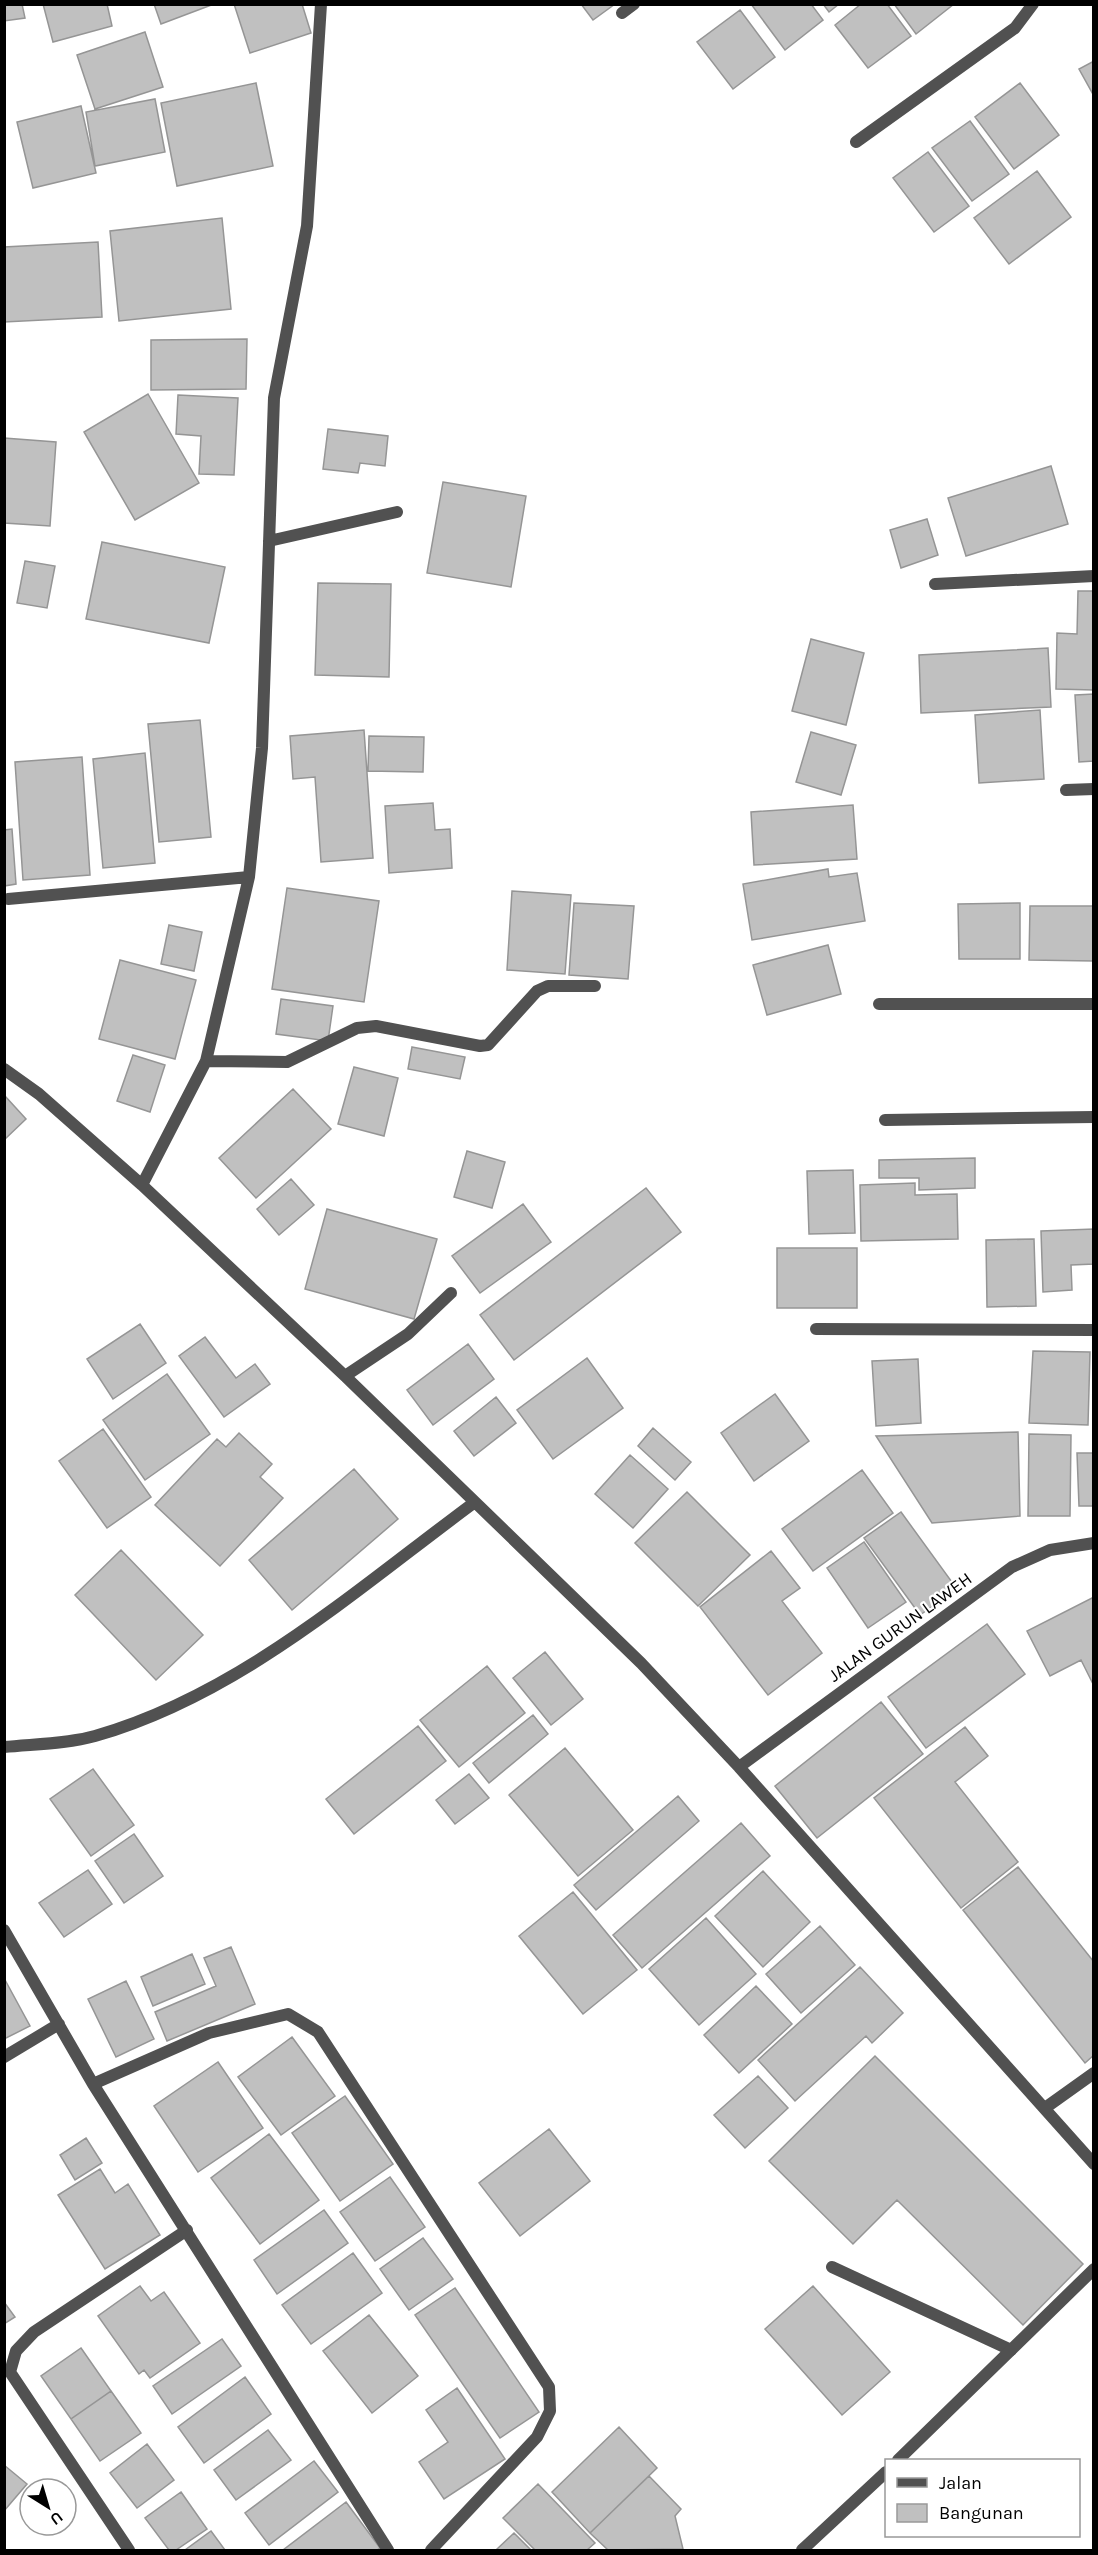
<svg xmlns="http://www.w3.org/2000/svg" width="1098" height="2555" font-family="Karla,sans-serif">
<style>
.building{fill:#c0c0c0;stroke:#959595;stroke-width:1.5}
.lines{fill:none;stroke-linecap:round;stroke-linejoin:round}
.service{stroke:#515151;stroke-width:12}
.minor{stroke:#515151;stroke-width:12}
.labels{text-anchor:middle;stroke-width:4.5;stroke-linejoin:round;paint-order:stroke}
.street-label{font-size:18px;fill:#000;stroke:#fff}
</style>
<rect width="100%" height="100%" fill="#fff"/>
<path class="building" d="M4 4H22L25 18 4 21Z
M43 4H107L112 26 53 42Z
M154 4H214L161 24Z
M234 4H302L311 33 250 53Z
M581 4H615L593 20Z
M751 4H811L823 20 785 50Z
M823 4H839L829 12Z
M861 4H887L911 36 868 68 835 25Z
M894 4H954L916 34Z
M740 10 775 57 733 89 697 42Z
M145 32 163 87 95 109 77 55Z
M1094 61V96L1079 69Z
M256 83 273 166 177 186 161 103Z
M1020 83 1059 135 1014 169 975 117Z
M155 99 165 152 95 166 86 112Z
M81 106 96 173 33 188 17 122Z
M970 121 1009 174 972 201 932 148Z
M928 152 969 206 934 232 893 178Z
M1037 171 1071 217 1009 264 974 218Z
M222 218 231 309 119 321 110 231Z
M98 242 102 317 4 322V247Z
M247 339 246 389 151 390V340Z
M148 394 199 483 135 520 84 432Z
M178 395 238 398 234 475 199 474 201 436 176 434Z
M328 429 388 436 385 466 360 463 358 473 323 469Z
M4 438 56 442 50 526 4 523Z
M1051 466 1068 524 966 556 948 498Z
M443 482 526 496 511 587 427 573Z
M927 519 938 555 901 568 890 530Z
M102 542 225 567 209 643 86 619Z
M25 561 55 566 47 608 17 603Z
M318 583 391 584 389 677 315 675Z
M1078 591H1094V690L1056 689 1057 633 1077 634Z
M811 639 864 653 846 725 792 711Z
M1048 648 1051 707 921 713 919 655Z
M1094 694V761L1079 762 1075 695Z
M1040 710 1044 779 979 783 975 715Z
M200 720 211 837 159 842 148 724Z
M364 730 373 858 321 862 315 777 293 779 290 736Z
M811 732 856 745 841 795 796 782Z
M369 736 424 737 423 772 368 771Z
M145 753 155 863 103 868 93 759Z
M82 757 90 875 23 880 15 762Z
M433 803 435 830 450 829 452 868 389 873 385 806Z
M853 805 857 859 754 865 751 812Z
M12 829 16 884 4 886V830Z
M828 869 829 877 857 873 865 921 752 940 743 884Z
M287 888 379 901 364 1002 272 989Z
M512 891 571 895 565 974 507 970Z
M574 903 634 906 628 979 569 975Z
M1020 903V959H959L958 904Z
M1030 906H1094V961L1029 960Z
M169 925 202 932 194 971 161 964Z
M828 945 841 994 767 1015 753 965Z
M120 960 196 980 175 1059 99 1039Z
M281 999 333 1006 328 1041 276 1034Z
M412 1047 465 1057 460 1079 408 1069Z
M133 1055 165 1065 150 1112 117 1101Z
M354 1067 398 1078 384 1136 338 1124Z
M293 1089 331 1129 256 1198 219 1158Z
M5 1096 26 1119 4 1140V1096Z
M467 1151 505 1162 492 1208 454 1197Z
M975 1158V1188L919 1190V1178H879V1160Z
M853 1170 855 1233 809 1234 807 1171Z
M291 1179 314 1205 279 1235 257 1209Z
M915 1183V1195L957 1194 958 1239 861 1241 860 1185Z
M646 1188 681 1232 514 1360 480 1315Z
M523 1204 551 1242 480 1293 452 1256Z
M327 1209 437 1239 414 1319 305 1289Z
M1094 1229V1264L1071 1265 1072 1290 1043 1292 1041 1231Z
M1034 1239 1036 1306 987 1307 986 1240Z
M777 1248H857V1308H777Z
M140 1324 166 1363 113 1399 87 1359Z
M205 1337 236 1378 255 1364 270 1384 224 1417 179 1356Z
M468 1344 494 1379 433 1425 407 1390Z
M1033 1351 1090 1352 1088 1425 1029 1423Z
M587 1358 623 1408 553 1459 517 1410Z
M918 1359 921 1423 876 1426 872 1361Z
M167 1374 210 1434 145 1480 103 1420Z
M775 1394 809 1441 754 1481 721 1433Z
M496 1397 516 1423 474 1456 454 1431Z
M653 1428 691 1462 675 1480 638 1446Z
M103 1429 151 1497 107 1528 59 1461Z
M1018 1432 1020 1516 932 1523 876 1436Z
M239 1433 272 1464 260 1477 283 1498 220 1566 155 1505 217 1439 226 1447Z
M1029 1434 1071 1435 1070 1516H1028Z
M1077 1453H1094V1506H1079Z
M630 1455 668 1489 633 1528 595 1494Z
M354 1469 398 1519 292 1610 249 1560Z
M862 1470 893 1513 813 1571 782 1529Z
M687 1492 750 1555 698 1606 635 1543Z
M901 1512 957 1589 920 1615 864 1538Z
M864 1542 906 1602 868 1628 827 1568Z
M121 1550 203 1635 156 1680 75 1595Z
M771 1551 800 1588 782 1601 822 1653 768 1695 700 1607Z
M1094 1597V1686L1081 1660 1050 1676 1027 1631Z
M987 1624 1025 1674 926 1748 888 1697Z
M545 1652 583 1699 551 1725 513 1678Z
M487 1666 525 1713 459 1767 420 1720Z
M881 1702 923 1754 817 1838 775 1786Z
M533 1715 548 1734 489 1783 473 1763Z
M418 1726 446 1761 354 1834 326 1799Z
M965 1727 988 1756 955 1782 1018 1862 961 1908 874 1798Z
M565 1748 633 1830 578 1876 509 1795Z
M93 1769 134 1825 91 1856 50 1799Z
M469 1774 489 1798 455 1824 436 1800Z
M678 1796 699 1821 596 1910 574 1885Z
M741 1823 770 1856 642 1968 613 1935Z
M134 1834 163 1876 124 1903 95 1861Z
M1018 1867 1094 1962V2055L1085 2063 963 1910Z
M88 1870 112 1904 64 1937 39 1903Z
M763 1871 810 1922 763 1967 715 1916Z
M573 1892 637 1970 583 2014 519 1936Z
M706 1918 756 1974 699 2025 649 1969Z
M820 1926 855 1965 801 2013 766 1974Z
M231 1947 255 2004 167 2041 155 2012 216 1986 204 1958Z
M192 1954 205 1984 153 2006 141 1977Z
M860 1967 903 2013 872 2043 866 2036 795 2101 758 2060Z
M4 1978 30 2026 4 2039Z
M126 1981 154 2039 116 2057 88 1999Z
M756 1986 792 2024 739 2073 704 2035Z
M292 2037 335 2096 281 2135 238 2077Z
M875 2056 1083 2264 1023 2325 897 2200 853 2244 769 2161Z
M218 2062 263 2128 198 2172 154 2106Z
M758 2076 788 2108 745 2148 714 2115Z
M345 2096 393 2164 340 2201 292 2133Z
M549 2129 590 2181 520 2236 479 2183Z
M269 2134 319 2200 260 2244 211 2178Z
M86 2138 102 2163 75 2180 60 2155Z
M100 2169 115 2193 128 2184 160 2235 105 2269 58 2195Z
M390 2177 425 2227 375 2261 340 2212Z
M324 2210 348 2243 277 2294 254 2260Z
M423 2238 453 2279 409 2310 380 2269Z
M353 2253 382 2293 311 2344 282 2305Z
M140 2286 151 2301 164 2292 200 2343 150 2378 144 2370 139 2374 98 2316Z
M813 2286 890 2372 842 2415 765 2329Z
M455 2288 539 2412 500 2438 415 2315Z
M4 2302 15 2317 4 2324Z
M369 2315 418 2376 372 2413 323 2351Z
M222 2339 241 2366 172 2414 153 2386Z
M81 2348 111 2391 71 2419 41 2376Z
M245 2377 271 2414 204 2463 178 2427Z
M457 2388 505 2459 444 2499 419 2462 448 2442 426 2410Z
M111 2391 141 2433 100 2461 71 2419Z
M619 2427 657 2468 590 2533 552 2492Z
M268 2430 291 2460 236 2500 214 2470Z
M147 2444 174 2480 137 2508 110 2473Z
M314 2461 338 2492 269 2545 245 2513Z
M4 2465 27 2484 4 2511Z
M649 2476 681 2509 675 2516 683 2549 608 2550 590 2533Z
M538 2484 595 2543 587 2550H535L503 2518Z
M181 2492 207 2529 176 2550H169L145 2518Z
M346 2502 380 2548 377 2550H283Z
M211 2531 225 2550H185Z
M514 2533 531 2550H496Z"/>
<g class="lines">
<path class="service" d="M832 2267 1011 2350"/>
<path class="minor" d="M622 13 634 4
M856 142 1015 28 1033 4
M269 541 397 512
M935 584 1094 576
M1066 790 1094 789
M8 899 249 877
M879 1004H1094
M206 1061 287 1062 357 1028 376 1026 480 1046 488 1045 537 991 548 986H595
M4 1069 39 1094 142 1185 345 1376 641 1663 739 1767 1094 2164
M885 1120 1094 1117
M142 1185 206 1061 249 877 262 748 274 398 307 226 321 4
M816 1329 1094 1330
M345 1376 408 1334 451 1293
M4 1747C33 1744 67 1744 95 1736 239 1695 357 1589 475 1502
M739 1767 1012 1567 1050 1550 1094 1543
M4 1930 93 2084 388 2550
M4 2057 59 2024
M93 2084 209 2033 288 2014 318 2032 549 2387 550 2411 537 2437 431 2550
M1045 2108 1094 2073
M898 2460 1094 2269
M129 2550 10 2372 16 2351 34 2332 187 2230
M802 2550 886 2472"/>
</g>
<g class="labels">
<g class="street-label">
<text transform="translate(900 1627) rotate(-36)" y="6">JALAN GURUN LAWEH</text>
</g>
</g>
<rect width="1098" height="2555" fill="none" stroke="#000000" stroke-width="12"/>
<rect x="885" y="2459" width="195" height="78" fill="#ffffff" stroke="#999999" stroke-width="1.5"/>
<rect x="897" y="2478" width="30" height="9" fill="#515151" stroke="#999999" stroke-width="1.5"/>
<text x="939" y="2489" font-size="18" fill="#000000">Jalan</text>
<rect x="897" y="2504" width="30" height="18" fill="#c0c0c0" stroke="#999999" stroke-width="1.5"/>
<text x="939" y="2519" font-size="18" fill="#000000">Bangunan</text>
<g transform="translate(48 2507) rotate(143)"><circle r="28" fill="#ffffff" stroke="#999999" stroke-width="1.5"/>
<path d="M0-4.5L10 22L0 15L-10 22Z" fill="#000000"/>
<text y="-9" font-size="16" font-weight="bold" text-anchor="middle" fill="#000000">U</text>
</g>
</svg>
